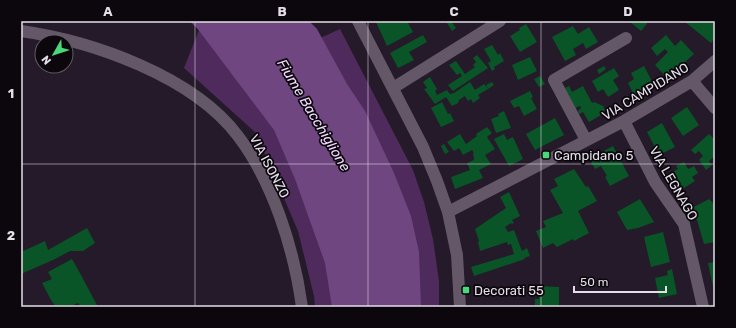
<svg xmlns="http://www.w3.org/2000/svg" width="736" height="328" font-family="Rubik,sans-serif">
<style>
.green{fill:#4e2b5c}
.water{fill:#6f4680}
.building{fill:#095527}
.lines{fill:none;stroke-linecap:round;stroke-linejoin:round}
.minor{stroke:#635768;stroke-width:12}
.grid{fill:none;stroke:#e5dee8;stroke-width:1;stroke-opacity:0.55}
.poi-dot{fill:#4ad778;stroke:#0b070d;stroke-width:1.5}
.labels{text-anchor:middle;stroke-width:3.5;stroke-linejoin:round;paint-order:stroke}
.street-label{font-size:13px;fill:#e5dee8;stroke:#0b070d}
.poi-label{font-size:13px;fill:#e5dee8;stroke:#0b070d;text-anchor:start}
.water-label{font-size:14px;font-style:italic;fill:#f2dbfd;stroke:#0b070d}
.neatline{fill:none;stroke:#e5dee8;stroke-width:1.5}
.grid-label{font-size:13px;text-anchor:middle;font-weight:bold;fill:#e5dee8}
</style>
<rect width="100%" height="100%" fill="#241a29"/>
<path class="green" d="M189 21H301L318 39 340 29 413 170 424 202 433 239 439 281V307H315L314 296 298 231 256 133 184 68 199 30Z"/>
<path class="water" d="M190 21H309L317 29 347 84 365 111 394 173 411 216 419 252 421 307H332L325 263 295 179 274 130 197 28Z"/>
<path class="building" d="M378 21H407L413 32 387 46 376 22Z
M451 21 456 28 452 31 447 23Z
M629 21H649L641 31Z
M684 21H715V37L711 43Z
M526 24 537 42 520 52 510 36 520 30 519 28Z
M573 26 578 34 589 27 598 42 586 49 583 43 573 49 576 55 565 61 552 37Z
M423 35 427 42 409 52 414 60 398 68 390 53Z
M666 35 675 46 681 40 694 54 667 78 655 65 668 52 665 49 657 56 651 48Z
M492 45 498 55 500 53 504 61 494 67 495 69 492 71 488 63 491 61 484 49Z
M477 55 488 68 453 91 448 85 462 76 460 73 457 75 449 65 456 61 465 74 475 67 473 65 476 62 473 58Z
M530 57 537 71 518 80 512 65Z
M604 66 606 69 599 74 597 70Z
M644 66 655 87 635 97 628 83 634 79 631 73Z
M614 68 619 76 613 80 619 90 608 97 603 89 598 92 592 81Z
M540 76 545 84 539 87 534 79Z
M430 77 437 89 435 91 437 95 447 90 450 94 454 93 470 82 475 90 484 84 488 89 478 95 480 98 473 103 471 99 468 101 465 96 459 100 458 103 452 106 446 97 435 104 424 89 427 88 423 82Z
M492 82 494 85 488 89 486 85Z
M569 86 572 92 583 86 592 103 594 102 603 106 605 110 601 115 589 122 583 112 579 114 578 111 581 108 580 106 575 108 565 88Z
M530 91 533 97 531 98 537 109 524 116 519 106 514 108 510 101Z
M442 102 448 114 450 113 454 121 441 127 431 108Z
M687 107 699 125 683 136 671 118Z
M504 111 511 128 496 133 491 119 499 116 498 114Z
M555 118 564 135 535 150 526 134Z
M662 123 675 147 659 155 647 132Z
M487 127 492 133 487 137 495 149 485 155 491 164 479 170 483 178 455 189 451 177 470 170 467 163 474 160 473 153H474L472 150 463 155 459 148 454 151 447 142 460 134 466 144 477 136 476 134Z
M504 134 507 140 513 137 523 159 509 166 494 139Z
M709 134 715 140V156L709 161 712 165 706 170 699 160 703 156 699 151 695 154 691 150Z
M444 144 449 152 445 154 441 146Z
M613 146 629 176 610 186 605 177 607 176 601 166 595 169 589 159Z
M684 162 688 169 694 166 698 173 692 177 695 181 678 192 668 174 678 169 676 166Z
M574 169 586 187 588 186 597 201 578 211 589 233 574 241 573 239 557 247 553 243 543 248 536 231 546 227 543 221 563 213 550 190 558 186 554 179Z
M509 192 520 216 512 220 514 223 512 224 511 223 505 227 508 232 514 230 522 251 527 248 530 256 524 258 525 259 474 276 471 267 514 254 511 244 508 245 507 242 480 251 478 242 479 241 475 229 506 208 500 197Z
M640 199 654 222 638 228 627 230 617 212Z
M709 199 715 205V242L704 244 697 220 690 209Z
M87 228 95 243 83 251H70L53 260 21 274V252L45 241 48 250Z
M663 232 670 262 651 267 644 237Z
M72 259 81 275 98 307H81L78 303 69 307H56L51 300 42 283 52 279 48 272Z
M715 262V291H714L708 263Z
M672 269 677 294 659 298 655 278 668 275 667 271Z
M539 286 559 287V307H535V299H539Z"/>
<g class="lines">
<path class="minor" d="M358 21 423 147 437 181 448 212 457 255 460 307
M21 31C92 41 193 76 238 136 273 182 294 249 302 307
M692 81 715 108
M393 88 500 21
M624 121 655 182 684 224 703 307
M586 140 554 80 626 38
M448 212 624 121 692 81 715 61"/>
</g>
<path class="grid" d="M195 21V307M368 21V307M541 21V307M21 164H715"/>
<g class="poi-dot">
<rect x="542" y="151" width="8" height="8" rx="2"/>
<rect x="462" y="286" width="8" height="8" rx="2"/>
</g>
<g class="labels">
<g class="street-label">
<text transform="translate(645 91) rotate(-31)" y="5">VIA CAMPIDANO</text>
<text transform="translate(270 166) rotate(62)" y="5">VIA ISONZO</text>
<text transform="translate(674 183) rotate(60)" y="5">VIA LEGNAGO</text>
</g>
<g class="poi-label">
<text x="554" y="160">Campidano 5</text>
<text x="474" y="295">Decorati 55</text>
</g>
<g class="water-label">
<text transform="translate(314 115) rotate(59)" y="5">Fiume Bacchiglione</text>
</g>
</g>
<rect width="736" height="328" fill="none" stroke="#0b070d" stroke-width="44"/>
<g transform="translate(54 54) rotate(231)"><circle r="19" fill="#0b070d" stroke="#625d65"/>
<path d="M0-3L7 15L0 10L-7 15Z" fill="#4ad778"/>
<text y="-6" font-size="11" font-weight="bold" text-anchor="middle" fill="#e5dee8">N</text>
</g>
<path d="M574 286v6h92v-6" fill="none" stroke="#e5dee8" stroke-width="2"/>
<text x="580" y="286" font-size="12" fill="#e5dee8" stroke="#0b070d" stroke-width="3" paint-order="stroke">50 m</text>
<rect x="22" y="22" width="692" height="284" class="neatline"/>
<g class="grid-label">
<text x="108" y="16">A</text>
<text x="282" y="16">B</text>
<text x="454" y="16">C</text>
<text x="628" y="16">D</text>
<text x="11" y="98">1</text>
<text x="11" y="240">2</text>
</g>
</svg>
